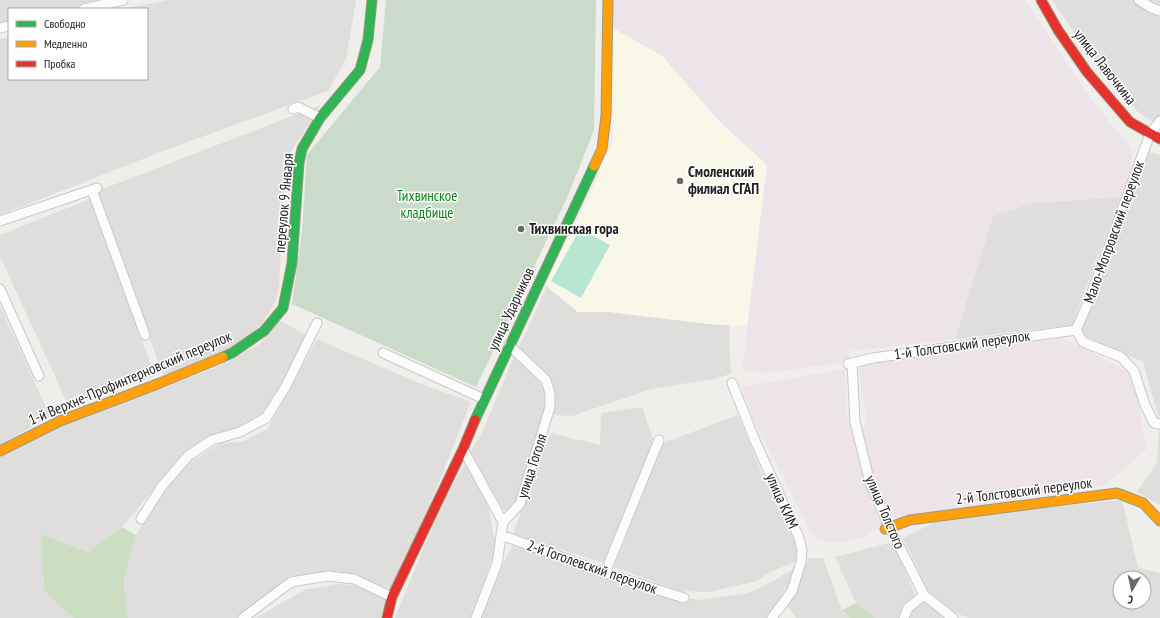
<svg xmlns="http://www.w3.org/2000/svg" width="1160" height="618" font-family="'PT Sans Narrow',sans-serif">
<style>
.residential{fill:#dfdedc;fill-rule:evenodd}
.industrial{fill:#ede4e9}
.education{fill:#f8f7e8}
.forest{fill:#cbdec1}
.cemetery{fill:#cadbca}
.pitch{fill:#b7e6d2}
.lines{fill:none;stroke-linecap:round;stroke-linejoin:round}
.street-casing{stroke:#c9c8c7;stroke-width:11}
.fast-casing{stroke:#999a82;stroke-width:11}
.slow-casing{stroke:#999a82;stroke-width:11}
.jam-casing{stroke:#999a82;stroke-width:11}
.street{stroke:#fdfcfc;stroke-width:9}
.fast{stroke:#30b455;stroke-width:9}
.slow{stroke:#ff9f0a;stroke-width:9}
.jam{stroke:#e5322d;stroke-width:9}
.poi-dot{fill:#6a6968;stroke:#fff;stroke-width:1.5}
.labels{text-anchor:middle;stroke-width:3;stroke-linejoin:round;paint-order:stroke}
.street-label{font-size:15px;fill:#222;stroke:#fff}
.poi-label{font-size:15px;font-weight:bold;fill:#222;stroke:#fff;text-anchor:start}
.park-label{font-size:15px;fill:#0c8416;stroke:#fff}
</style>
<rect width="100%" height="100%" fill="#f0eeeb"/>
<path class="residential" d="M0 0H126L73 9H9V23L0 25Z
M168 0H356L346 59 328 91 171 148 0 215V39L9 37V79H147V9H123Z
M1052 0H1160V128L1136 110 1087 51Z
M321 105 286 159 279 287 275 303 262 324 241 343 164 377 95 192Z
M1147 152 1160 155V417L1158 415 1143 362 1080 334Z
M1121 196 1072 325 955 339 993 216 1032 203 1108 198Z
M90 199 155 376 69 407 0 256V235Z
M545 285 578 312H609L709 324 730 325 729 335 731 374 713 379 651 389 572 416 553 415 556 393 539 366 519 347 545 291Z
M0 306 50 416 0 445Z
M279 320 308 336 268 410 234 433 202 439 152 491 122 527 88 552 41 534 44 590 73 618H0V457L86 413 158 390 226 363 261 343Z
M317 339 421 384 471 402 434 495 394 590 345 573 314 575 275 595 240 618H128L126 609 124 580 136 535 160 496 189 463 220 443 242 442 267 429 282 404Z
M514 356 532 373 549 393 518 504 504 511 470 452 483 431Z
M642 407 653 439 650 453 607 564 513 535 537 464 551 433 600 445 601 413Z
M738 415 766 483 795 542 798 559 792 563 770 572 757 581 709 592 680 591 614 567 663 443Z
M1159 428H1160V505L1137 492 1157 462Z
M464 464 485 490 496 547 472 618H395L436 518Z
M1122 500 1138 568 1160 573V618H968L947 609 928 591 903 538 933 523 1023 510ZM1120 578H1144V602H1120Z
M889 543 897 550 915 595 946 618H875L856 603 835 557Z
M512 546 598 571 657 591 698 600 749 593 777 579 796 567 792 579 773 611 766 618H482L491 590Z
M809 558H823L842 610 850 618H796L786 604 797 586Z
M338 584 366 587 389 601 386 618H256L304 590Z"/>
<path class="industrial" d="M614 0H1025L1089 96 1131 148 1133 159 1121 196 1108 198 1032 203 993 216 955 339 851 351 848 362 766 373 742 371 767 165 720 122 613 28Z
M1063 338 1132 373 1147 449 1105 485 896 519 882 500 873 481 862 434 866 419 858 366Z
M845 369 846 408 872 504 883 527 859 539 835 543 814 538 752 416 742 387Z"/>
<path class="education" d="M613 28 662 56 720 122 767 165 747 326 709 324 609 312H578L545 285 589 197 613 142 614 51Z"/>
<path class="forest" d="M122 527 136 535 124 580 126 609 128 618H73L44 590 41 534 88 552Z
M856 603 875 618H850L842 610Z"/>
<path class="cemetery" d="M386 0H596L594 130 567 198 476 387 292 304 302 232 307 155 380 67Z"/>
<path class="pitch" d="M580 229 610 245 581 298 551 281Z"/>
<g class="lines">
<g class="street-casing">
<path id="street" d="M1139 0 1150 7 1160 11
M84 9 123 0
M0 28 9 26
M293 109 298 107 320 118
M92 190 145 335
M0 221 97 188
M0 289 39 376
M1076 330 1088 303 1150 134 1160 121
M1076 330 1083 342 1121 357 1134 371 1145 405 1154 423 1160 424
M383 353 484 399
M852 363 855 422 870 483 889 526 924 595 953 618
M848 364 873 358 1076 330
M732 383 756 443 799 538 802 550 801 562 792 591 772 618
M463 449 503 522
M141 519 162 486 188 456 212 440 240 432 266 418 286 386 317 323
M501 535 605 573 684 598
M605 573 659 440
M243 618 291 582 328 576 354 579 392 597
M476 618 497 564 503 522 520 504 550 407V393L546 380 509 345
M904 618 908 608 924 595"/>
</g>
<g class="fast-casing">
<path id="fast" d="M223 357 232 353 264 331 283 308 292 263 299 163 302 149 320 118 360 70 368 40 372 0
M475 420 594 166"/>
</g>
<g class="slow-casing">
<path id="slow" d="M594 166 602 149 606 116 608 0
M0 451 60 421 160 383 223 357
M885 529 910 520 1117 493 1143 503 1160 521"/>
</g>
<g class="jam-casing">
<path id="jam" d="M1041 0 1058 30 1087 72 1130 122 1160 139
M387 618 392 597 463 449 475 420"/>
</g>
<use href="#street" class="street"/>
<use href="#fast" class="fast"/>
<use href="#slow" class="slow"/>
<use href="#jam" class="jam"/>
</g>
<g class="poi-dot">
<circle cx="680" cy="181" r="4"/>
<circle cx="521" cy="229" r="4"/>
</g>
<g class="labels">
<g class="street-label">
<text transform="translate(1105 67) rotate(52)" y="5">улица Лавочкина</text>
<text transform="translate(284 203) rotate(-85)" y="5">переулок 9 Января</text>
<text transform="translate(1114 232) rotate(-70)" y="5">Мало-Мопровский переулок</text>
<text transform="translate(511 309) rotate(-65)" y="5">улица Ударников</text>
<text transform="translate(962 345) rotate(-8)" y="5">1-й Толстовский переулок</text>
<text transform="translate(130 378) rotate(-23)" y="5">1-й Верхне-Профинтерновский переулок</text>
<text transform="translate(532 466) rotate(-72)" y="5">улица Гоголя</text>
<text transform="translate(1024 491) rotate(-7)" y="5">2-й Толстовский переулок</text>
<text transform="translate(782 501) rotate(66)" y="5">улица КИМ</text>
<text transform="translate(885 512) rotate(67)" y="5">улица Толстого</text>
<text transform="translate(592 567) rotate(19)" y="5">2-й Гоголевский переулок</text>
</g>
<g class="poi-label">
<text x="688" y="177">Смоленский<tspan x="688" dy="17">филиал СГАП</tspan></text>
<text x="529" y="234">Тихвинская гора</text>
</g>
<g class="park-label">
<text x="427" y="201">Тихвинское<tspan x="427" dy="17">кладбище</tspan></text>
</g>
</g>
<rect x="8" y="8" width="140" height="72" fill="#ffffff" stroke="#a7a7a7"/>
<rect x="16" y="21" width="20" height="6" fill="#30b455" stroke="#a7a7a7"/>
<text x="44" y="28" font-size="12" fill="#222222">Свободно</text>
<rect x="16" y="41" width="20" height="6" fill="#ff9f0a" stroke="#a7a7a7"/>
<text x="44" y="48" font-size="12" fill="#222222">Медленно</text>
<rect x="16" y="61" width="20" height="6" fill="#e5322d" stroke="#a7a7a7"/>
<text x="44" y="68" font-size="12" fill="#222222">Пробка</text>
<g transform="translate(1132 590) rotate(189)"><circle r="19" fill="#ffffff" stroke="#a7a7a7"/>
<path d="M0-3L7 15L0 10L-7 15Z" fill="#6a6968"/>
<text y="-6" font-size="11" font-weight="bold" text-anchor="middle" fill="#222222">С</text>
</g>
</svg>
